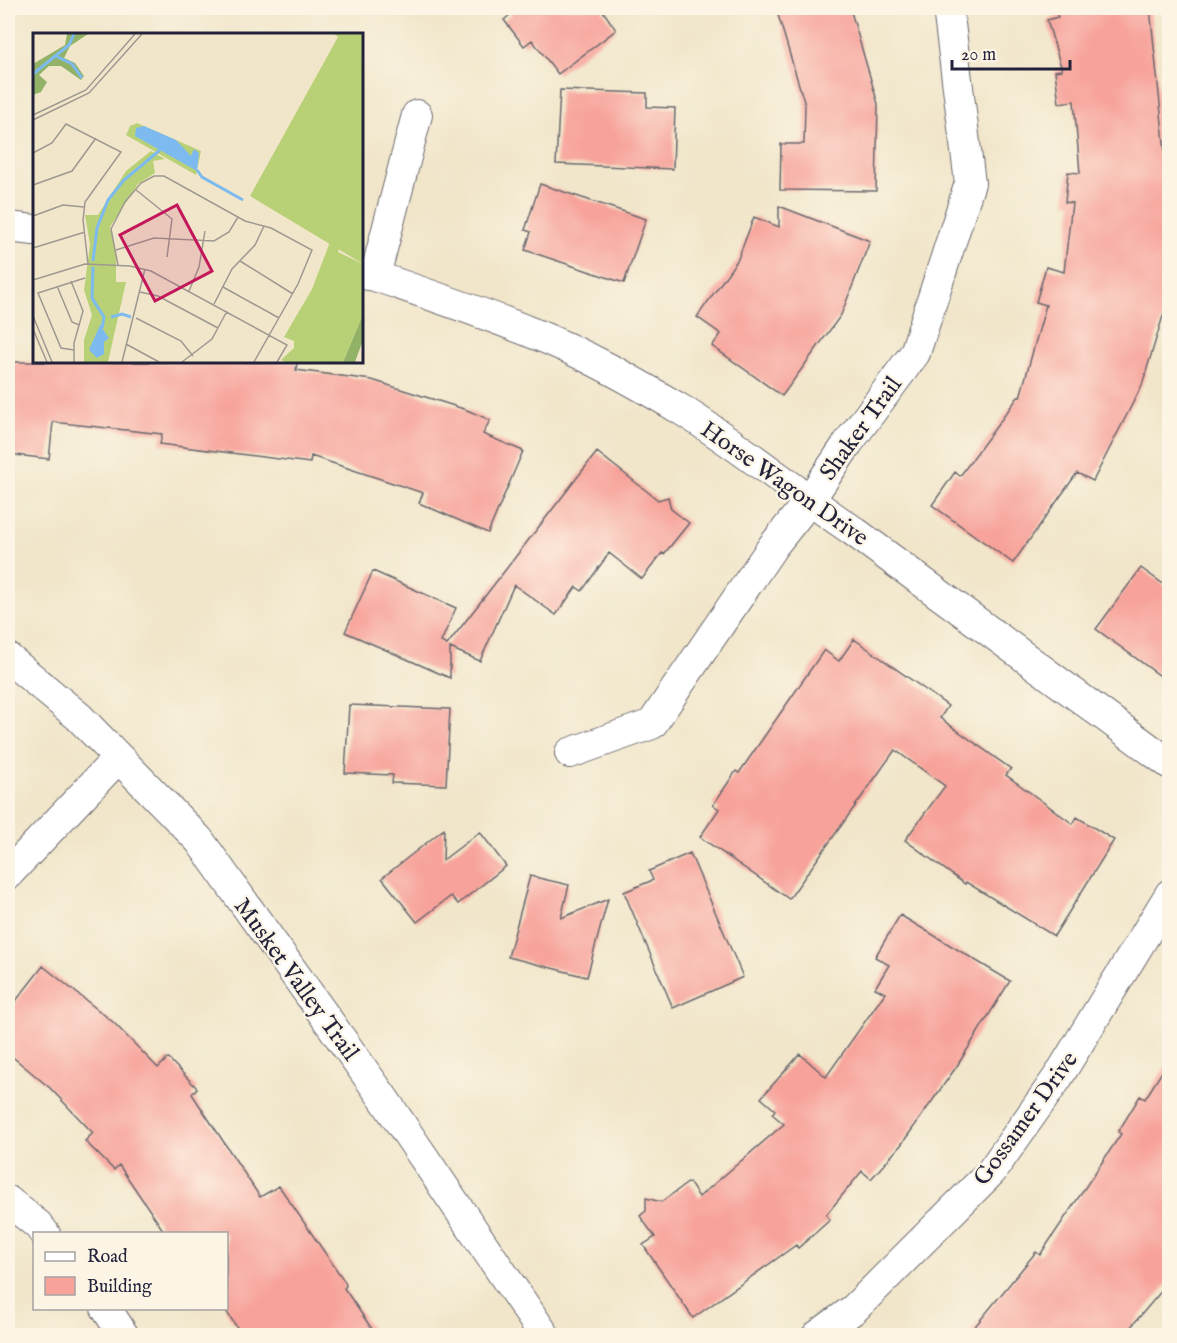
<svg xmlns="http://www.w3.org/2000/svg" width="1177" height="1343" font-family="'IM FELL English',serif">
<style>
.building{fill:#f7a29a}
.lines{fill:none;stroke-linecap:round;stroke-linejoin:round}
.street-casing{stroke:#6a676d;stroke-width:32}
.street{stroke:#fff;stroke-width:30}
.labels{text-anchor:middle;stroke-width:4.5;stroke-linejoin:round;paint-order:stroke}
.street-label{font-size:24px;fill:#22223b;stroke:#fcf5e5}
.inset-river{fill:none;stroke:#7cbaef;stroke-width:3}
.inset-road{fill:none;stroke:#9e9891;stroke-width:1.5}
.view{fill:#c2185b;fill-opacity:0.15;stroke:#c2185b;stroke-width:3}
.inset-edge{fill:none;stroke:#22223b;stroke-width:3}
</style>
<rect width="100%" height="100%" fill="#fcf5e5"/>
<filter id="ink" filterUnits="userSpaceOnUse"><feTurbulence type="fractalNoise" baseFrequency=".0167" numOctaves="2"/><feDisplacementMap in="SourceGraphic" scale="12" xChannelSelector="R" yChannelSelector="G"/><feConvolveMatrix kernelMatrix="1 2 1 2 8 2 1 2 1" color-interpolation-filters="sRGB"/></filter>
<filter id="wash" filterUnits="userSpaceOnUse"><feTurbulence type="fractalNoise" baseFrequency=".008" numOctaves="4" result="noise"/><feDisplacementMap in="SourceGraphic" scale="24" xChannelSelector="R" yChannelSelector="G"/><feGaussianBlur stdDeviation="1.35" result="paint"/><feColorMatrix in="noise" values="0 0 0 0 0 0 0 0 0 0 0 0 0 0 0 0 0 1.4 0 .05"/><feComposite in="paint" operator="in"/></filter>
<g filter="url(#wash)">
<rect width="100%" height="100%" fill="#f1e6ca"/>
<g id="blocks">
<path class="building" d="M508 8H601L616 30 558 74 532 40 524 46 504 20 512 13Z
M776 8H850L878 104 876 191 780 190 781 144H804L805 105Z
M1054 8H1150L1168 181H1170V293L1142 385 1093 481 1077 473 1013 563 932 505 955 472 960 476 1018 397H1020L1046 305 1036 302 1046 267 1064 272 1072 203 1065 202 1068 172 1080 173 1074 101 1059 103 1055 71 1062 70 1047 20 1058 17Z
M560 90 647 93V107L675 108 673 169 556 164Z
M540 184 646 219 624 283 525 250 531 232 525 230Z
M779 206 870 241 841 315 782 396 712 346 721 334 697 317 738 259 754 217 779 227Z
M8 362H297L296 370 372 380 467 410 490 420 483 434 523 451 488 533 419 503 423 493 311 456 310 463 160 444 162 434 53 422 49 459 8 454Z
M597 452 658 500 668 497 671 509 689 523 664 554 662 553 642 579 609 553 582 591 576 587 556 615 514 585 480 661 450 648V678L345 632 373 571 456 608 441 642 447 645Z
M1141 568 1170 589V683L1096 629Z
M854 639 948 706 940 718 1011 769 1006 775 1073 824 1077 817 1114 840 1054 936 966 882 965 884 905 840 945 786 895 750 789 899 700 837 719 809 713 805 736 771 739 773 824 650 839 661Z
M349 705 450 709 446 785 392 783 393 775 345 773Z
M444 829 443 860 480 832 506 866 458 904 451 896 417 922 382 878Z
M690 853 743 977 673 1008 624 892 653 880 649 871Z
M530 876 569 885 561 918 608 899 587 977 508 957Z
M900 915 1010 981 957 1066 901 1145 871 1179 862 1171 826 1215 830 1220 798 1248 796 1245 693 1318 643 1245 655 1237 640 1216 646 1211V1198L661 1202 689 1182 699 1197 784 1124 772 1114 775 1110 761 1098 800 1054 826 1077 885 993 875 988 889 965 875 957Z
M43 966 113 1022 158 1068 168 1058 197 1088 192 1094 260 1197 279 1186 345 1282 346 1286 344 1288 376 1335H242L226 1311V1233H165L119 1165 114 1170 85 1141 93 1133 50 1088 8 1053V1011Z
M1170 1059V1281L1124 1335H968L1036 1252 1040 1255 1121 1134 1118 1132 1140 1096 1145 1099Z"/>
</g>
</g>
<g filter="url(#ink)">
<use href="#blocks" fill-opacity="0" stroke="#6a676d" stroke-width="1.5"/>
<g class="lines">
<g class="street-casing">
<path id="street" d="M8 227 34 230
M362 274 375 276C427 294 479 311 530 332 582 352 633 381 680 409 740 446 794 491 852 530L1170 764
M375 276 417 115
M8 658 79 717 199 840 384 1099 545 1336
M570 753 652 724 773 546 809 501 848 443 915 353 970 183 948 8
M8 874 118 758
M8 1201 38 1225 45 1234
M106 1308 124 1336
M817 1336 854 1309 991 1172 1058 1077 1170 894"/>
</g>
<use href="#street" class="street"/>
</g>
</g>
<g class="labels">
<g class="street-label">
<text transform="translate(860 428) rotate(-54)" y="8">Shaker Trail</text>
<text transform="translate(785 483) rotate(35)" y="8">Horse Wagon Drive</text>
<text transform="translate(297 979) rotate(54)" y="8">Musket Valley Trail</text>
<text transform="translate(1025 1118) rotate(-54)" y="8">Gossamer Drive</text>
</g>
</g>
<g transform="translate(33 33)">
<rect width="330" height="330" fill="#f1e6ca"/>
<path d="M301 1H330V231L217 163 305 4Z" fill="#b9d176"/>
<path d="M34 1H55L37 13 31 25 42 30 51 43 48 47 28 33H16L6 42 14 49 8 59 0 62V31L32 12ZM330 281V307L322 329H310Z" fill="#92b367"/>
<path d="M104 90 168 118 163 142 93 102 97 93ZM118 118 132 126 120 128 122 140 105 151 77 194 83 221V249H93L75 329H51V307L59 282 51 257 57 212 52 182H65L93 138ZM297 209 306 215 305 219 330 231V281L310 329H253L248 327 261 315V308L251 304 279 256Z" fill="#b9d176"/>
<path d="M111 93 143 107 158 123 161 116 166 120 164 138 102 103 103 95ZM67 292 76 305 71 309V321L64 325 56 317Z" fill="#7cbaef"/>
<path class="inset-river" d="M23 23 39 31 49 45M0 41 36 12 41 1M164 137 169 144 210 167M60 228 64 195 75 167 91 147 127 117M60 234 59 265 71 284 69 295M78 284 89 281 98 284"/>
<path class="inset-road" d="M0 82 53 57 102 1M0 87 56 60 109 1M0 120 19 110 33 91 88 119 52 169 50 187 55 231M0 152 39 138 63 105M102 156 139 186 134 224M0 183 30 172 51 174M0 215 52 199M83 217 121 205 181 208 196 199 205 184M207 228 260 261M85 232 78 196 92 169 108 150 121 143H131L212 188 238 195 279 217 265 251 221 329M0 247 52 231 97 233 118 238 254 312 244 329M38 248 50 278 41 310V329M24 253 39 289 46 292M190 254 246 285M156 258 166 234 172 198M107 259 125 263 185 295M181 271 199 236 222 212 231 193M0 283 19 329M103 285 148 308 160 323M0 296 14 329M93 311 126 329M41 317 28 315 5 260 52 245M89 329 112 236M149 329 179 306 194 278"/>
<path class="view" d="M144 172 179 238 122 268 87 202Z"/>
<rect width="330" height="330" class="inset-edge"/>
</g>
<rect width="1177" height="1343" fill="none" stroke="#fcf5e5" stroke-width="30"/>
<rect x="33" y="1232" width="195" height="78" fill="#fcf5e5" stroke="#a5a1a1" stroke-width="1.5"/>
<rect x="45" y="1252" width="30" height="9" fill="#ffffff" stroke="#a5a1a1" stroke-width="1.5"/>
<text x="87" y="1262" font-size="18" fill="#22223b">Road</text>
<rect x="45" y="1277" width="30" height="18" fill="#f7a29a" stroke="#a5a1a1" stroke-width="1.5"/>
<text x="87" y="1292" font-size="18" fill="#22223b">Building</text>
<path d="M952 60v9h118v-9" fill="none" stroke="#22223b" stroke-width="3"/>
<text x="961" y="60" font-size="18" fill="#22223b" stroke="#fcf5e5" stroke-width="4.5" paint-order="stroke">20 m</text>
</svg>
